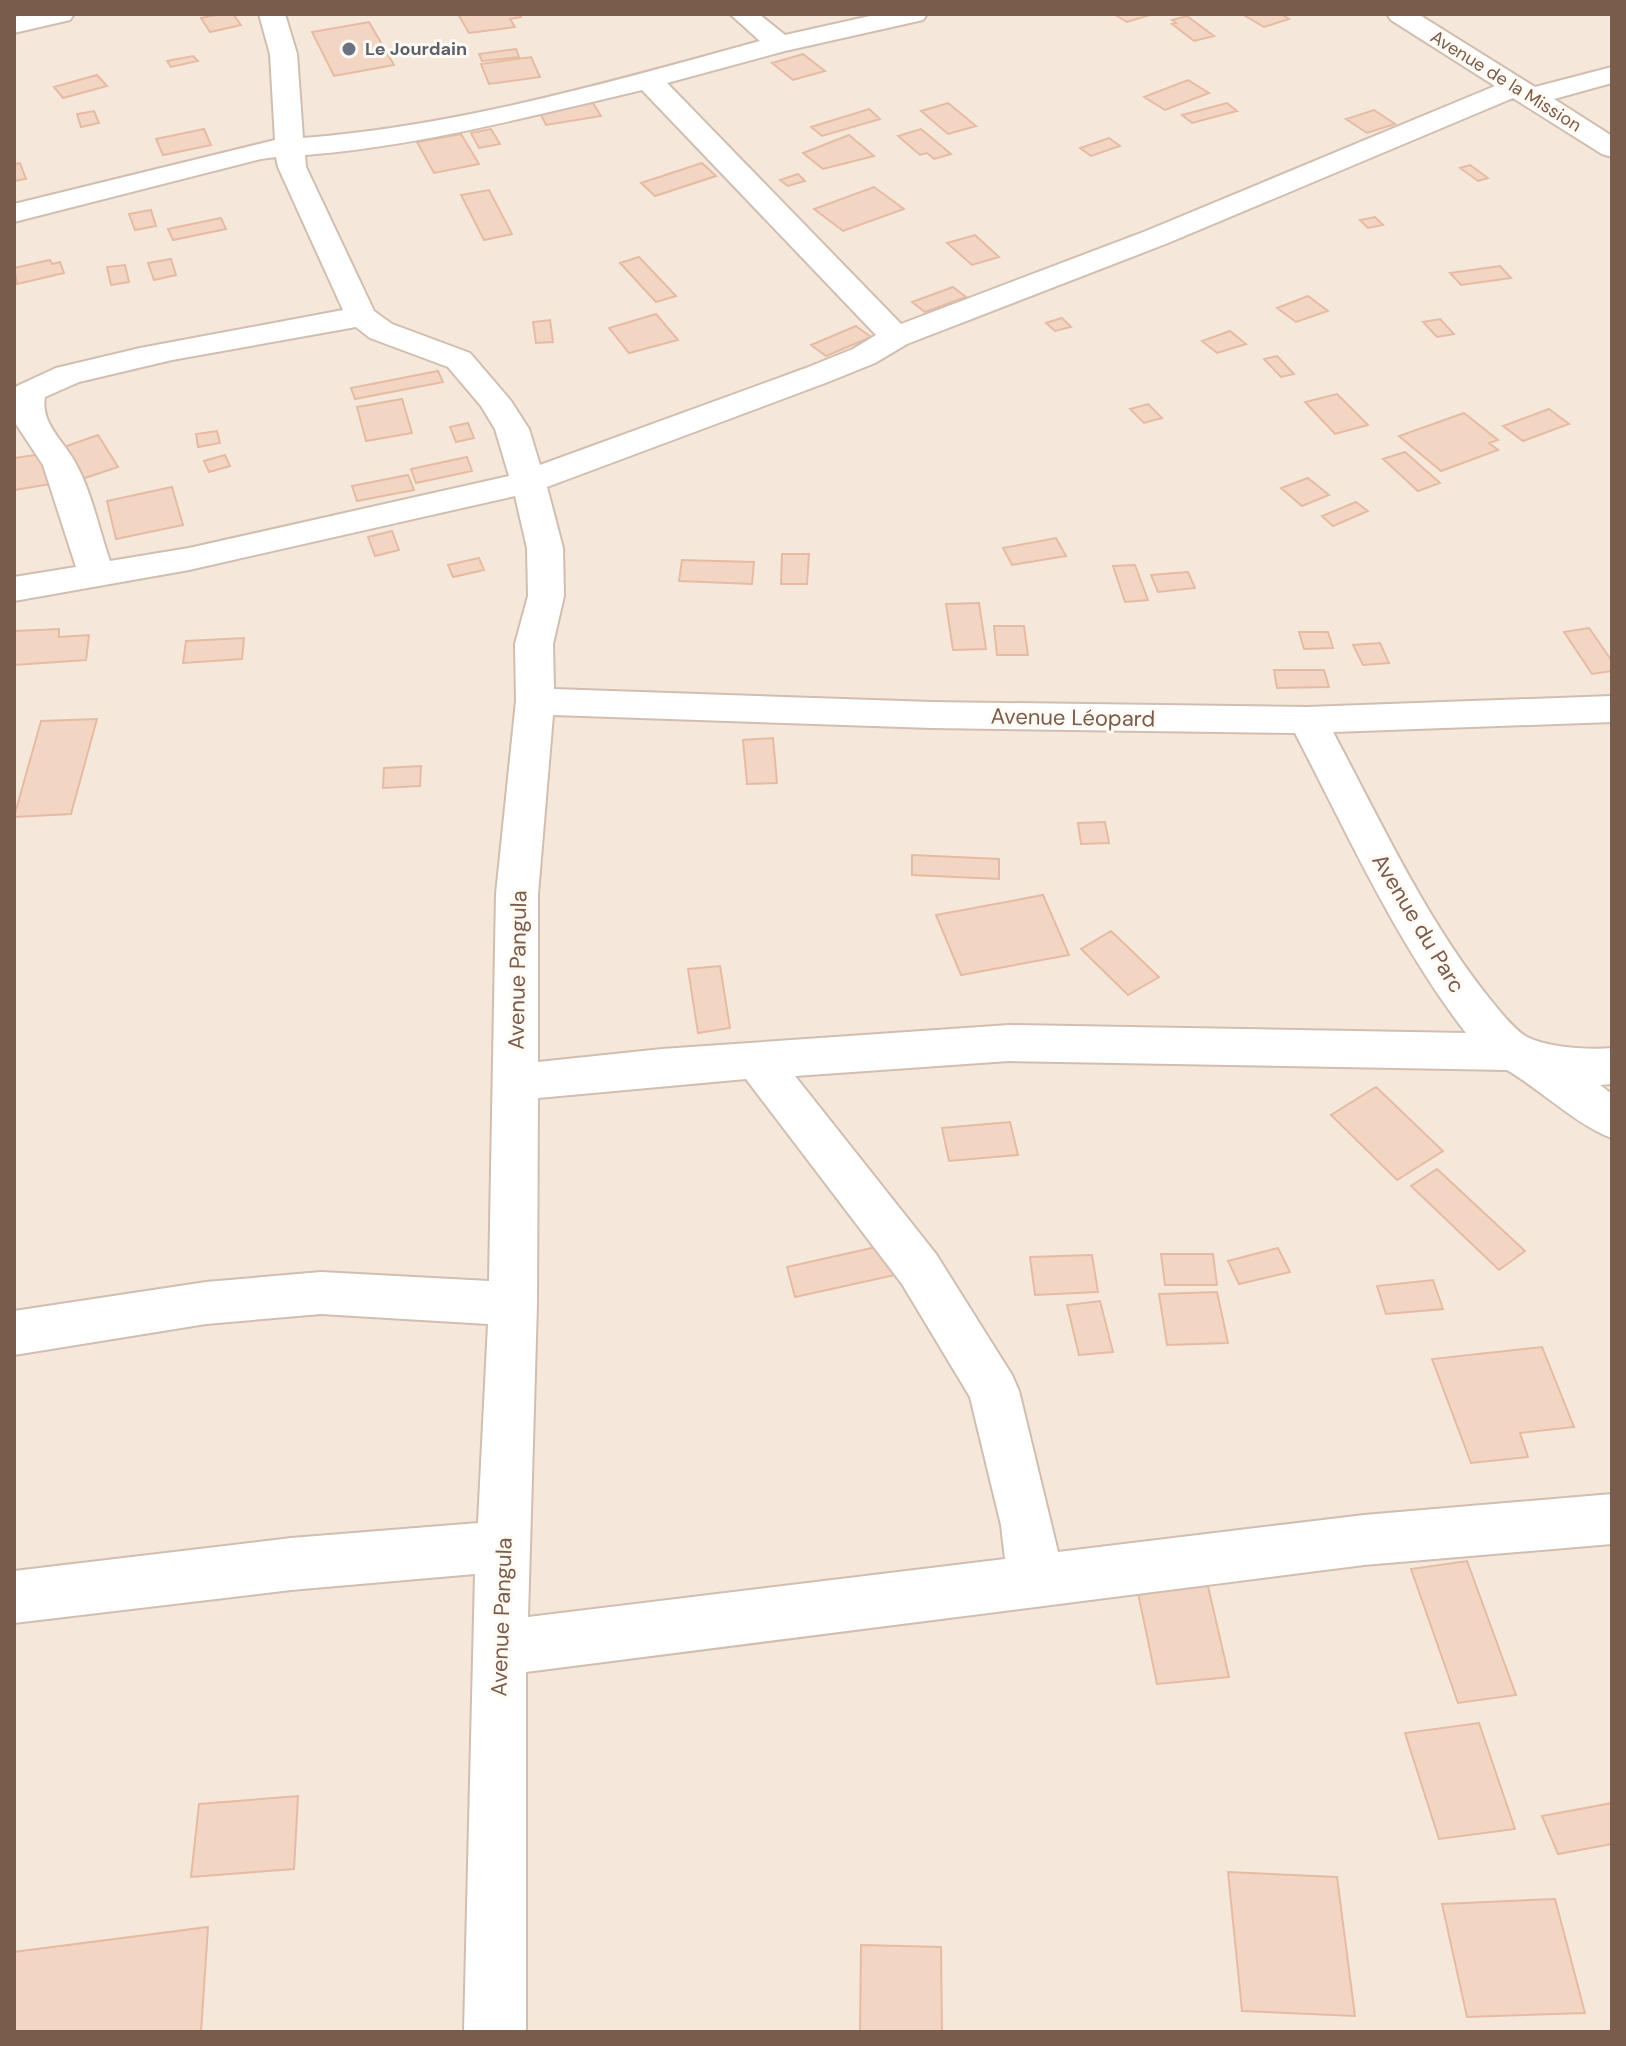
<svg xmlns="http://www.w3.org/2000/svg" width="1626" height="2046" font-family="'DM Sans',sans-serif">
<style>
.residential{fill:#f5e8da}
.building{fill:#f3d5c3;stroke:#e6bba3;stroke-width:2}
.lines{fill:none;stroke-linecap:round;stroke-linejoin:round}
.minor-casing{stroke:#d1beb0;stroke-width:4}
.minor{fill:#fff;fill-rule:evenodd}
.worship-dot{fill:#6b7280;stroke:#fffaf3;stroke-width:3}
.labels{text-anchor:middle;stroke-width:6;stroke-linejoin:round;paint-order:stroke}
.far-worship-label{font-size:18px;font-weight:bold;fill:#5b616d;stroke:#fffaf3;text-anchor:start}
.far-street-label{font-size:18px;fill:#7a5c4d;stroke:#fffaf3}
.street-label{font-size:22px;fill:#7a5c4d;stroke:#fffaf3}
</style>
<rect width="100%" height="100%" fill="#fdf6ec"/>
<path class="residential" d="M14 14H1612V2032H14Z"/>
<path class="building" d="M221 14H233L241 25 210 32 201 18Z
M458 14H520L521 17 510 19 515 27 469 33Z
M1122 14H1153L1127 22 1117 16Z
M1242 14H1281L1289 19 1264 27Z
M1187 16 1214 36 1194 41 1172 24 1176 23 1172 20Z
M369 22 394 65 334 76 312 32Z
M516 49 519 57 482 61 479 54Z
M803 54 825 71 793 80 772 63Z
M193 56 198 61 171 67 167 61Z
M531 57 540 77 489 84 481 64Z
M97 75 107 86 63 98 54 87Z
M1188 80 1209 93 1165 110 1144 97Z
M593 103 601 116 546 125 540 113Z
M948 103 976 126 948 134 921 111Z
M1227 103 1237 111 1192 123 1182 115Z
M869 109 880 119 822 136 811 127Z
M1374 110 1395 124 1367 133 1346 119Z
M94 111 99 123 81 127 77 114Z
M204 129 211 145 163 155 156 139Z
M491 129 500 144 479 148 471 133Z
M921 129 951 154 934 159 927 153 920 155 898 136Z
M461 134 479 164 434 173 417 142Z
M849 135 874 156 823 169 803 153Z
M1109 138 1120 146 1091 156 1080 148Z
M20 163 26 179 14 181V164Z
M702 163 716 176 655 196 641 183Z
M1470 165 1488 178 1478 181 1460 168Z
M798 174 805 181 788 186 780 180Z
M874 187 904 209 843 231 814 209Z
M489 190 512 234 484 240 461 195Z
M151 210 156 226 135 230 129 214Z
M1375 217 1383 225 1368 228 1360 220Z
M221 218 226 229 173 240 168 229Z
M975 235 999 257 972 265 947 243Z
M639 257 676 296 656 302 620 263Z
M171 259 176 275 154 280 148 263Z
M50 260 52 264 60 262 64 273 17 284 14 268Z
M125 265 129 282 111 285 107 267Z
M1500 266 1511 278 1461 285 1450 273Z
M953 287 966 297 925 312 912 302Z
M1308 296 1328 311 1296 322 1277 308Z
M656 314 678 340 629 353 609 328Z
M1062 318 1071 327 1055 331 1046 323Z
M1440 319 1454 334 1437 337 1423 322Z
M550 320 553 342 536 343 533 322Z
M856 326 871 337 826 356 811 345Z
M1230 331 1246 344 1217 353 1202 341Z
M1277 356 1294 374 1281 377 1264 359Z
M438 371 443 382 355 399 351 388Z
M1337 394 1368 425 1335 434 1305 402Z
M402 399 412 433 366 441 357 407Z
M1148 404 1162 418 1144 423 1130 409Z
M1549 409 1569 424 1523 441 1503 426Z
M1464 413 1498 440 1489 443 1498 450 1441 471 1399 436Z
M468 423 474 438 456 442 450 427Z
M217 431 220 443 198 447 196 434Z
M98 435 118 467 82 479 61 448Z
M1405 452 1440 483 1418 491 1383 459Z
M49 453 51 484 14 490V458Z
M225 455 230 466 209 472 204 461Z
M467 457 472 471 416 483 411 469Z
M408 475 414 490 357 501 352 486Z
M1308 478 1329 495 1302 506 1281 488Z
M172 487 183 525 116 539 107 501Z
M1356 502 1368 511 1333 526 1322 516Z
M392 531 399 550 375 556 368 537Z
M1056 538 1066 556 1012 565 1003 548Z
M782 554H809L807 584H781Z
M479 558 484 570 453 577 448 565Z
M682 560 754 562 752 584 679 581Z
M1135 565 1148 600 1125 602 1113 566Z
M1188 572 1195 588 1158 592 1151 575Z
M979 603 986 649 953 650 946 604Z
M994 626H1024L1028 655H997Z
M1589 628 1612 661V671L1592 674 1564 632Z
M59 629V637L89 635 86 660 14 665V631Z
M1299 632H1328L1333 648 1304 649Z
M244 638 242 659 183 663 186 641Z
M1380 643 1389 663 1363 665 1353 645Z
M1274 670H1324L1329 687 1277 688Z
M97 719 71 814 14 817 41 721Z
M773 738 777 783 747 784 743 740Z
M421 766 420 786 383 788 384 768Z
M1105 822 1109 843 1081 844 1078 823Z
M912 855 999 859V879L912 875Z
M1043 895 1069 955 961 975 936 915Z
M1111 931 1159 977 1128 995 1081 949Z
M720 966 730 1028 698 1033 688 969Z
M1376 1087 1443 1151 1397 1180 1331 1115Z
M1010 1122 1018 1155 949 1161 942 1128Z
M1437 1169 1525 1251 1499 1270 1411 1186Z
M885 1245 895 1275 795 1297 787 1267Z
M1278 1248 1290 1272 1239 1284 1228 1261Z
M1161 1254H1213L1217 1285H1165Z
M1092 1255 1098 1292 1035 1295 1030 1257Z
M1433 1280 1443 1309 1386 1314 1377 1286Z
M1217 1292 1228 1343 1167 1345 1159 1294Z
M1100 1301 1113 1352 1079 1355 1067 1305Z
M1542 1347 1574 1427 1520 1433 1528 1457 1471 1463 1432 1359Z
M1467 1561 1516 1695 1458 1703 1411 1569Z
M1207 1582 1229 1677 1157 1684 1137 1588Z
M1479 1723 1515 1829 1439 1839 1405 1733Z
M298 1796 294 1869 191 1877 199 1804Z
M1612 1803V1844L1558 1854 1542 1816Z
M1228 1872 1337 1877 1355 2016 1242 2011Z
M1555 1899 1585 2013 1467 2017 1442 1904Z
M208 1927 201 2032H14V1952Z
M861 1945 941 1947 942 2032H860Z"/>
<g class="lines">
<g class="minor-casing">
<path id="minor" d="M27 14H74L70 20 14 33V17Z
M259 14H285L297 54 303 138C458 126 611 82 760 41L730 14H759L785 35 879 14H927L923 20 785 51 667 83 901 324 1146 231 1495 86 1391 20 1387 14H1418L1535 87 1612 67V83L1554 99 1612 136V157L1602 154 1513 98 1168 243 907 344 875 363 828 382 547 487 563 548 564 596 553 644 554 689 932 702 1307 707 1612 696V722L1333 732C1381 822 1425 918 1489 998 1499 1010 1513 1029 1527 1037 1549 1048 1589 1050 1612 1048V1084L1600 1085 1612 1094V1138C1578 1126 1540 1089 1507 1070L1009 1061 795 1076 936 1254 1012 1375 1019 1391 1058 1552 1364 1515 1612 1494V1544L1364 1565 526 1672V2032H464L475 1574 291 1590 14 1623V1571L291 1538 478 1523 488 1324 321 1314 206 1324 14 1355V1311L206 1282 321 1272 489 1281 496 894 516 701 515 644 528 596 527 548 515 496 189 570 14 601V577L76 567 43 465 14 421V391L17 386 56 368 140 348 343 310 278 167 276 157 261 159 14 222V204L275 140 270 54ZM642 90 876 335 853 349 806 368 540 465 529 429 511 401 470 353 392 324 374 311 306 167 305 155C419 146 531 116 642 90ZM356 327 370 338 448 367 481 406 495 429 509 476 189 548 110 561C99 530 92 493 76 464 65 442 40 424 45 397L79 382 172 360ZM553 715 932 728 1295 733C1348 835 1396 942 1466 1033L1009 1025 662 1049 538 1062V894ZM746 1079 902 1284 970 1397 1001 1525 1005 1559 528 1617 537 1304 538 1098Z"/>
</g>
<use href="#minor" class="minor"/>
</g>
<circle class="worship-dot" cx="349" cy="49" r="8"/>
<g class="labels">
<g class="far-worship-label">
<text x="365" y="55">Le Jourdain</text>
</g>
<g class="far-street-label">
<text transform="translate(1506 81) rotate(32)" y="6">Avenue de la Mission</text>
</g>
<g class="street-label">
<text transform="translate(1073 717) rotate(1)" y="8">Avenue Léopard</text>
<text transform="translate(1419 923) rotate(59)" y="8">Avenue du Parc</text>
<text transform="translate(517 970) rotate(-89)" y="8">Avenue Pangula</text>
<text transform="translate(501 1617) rotate(-88)" y="8">Avenue Pangula</text>
</g>
</g>
<rect width="1626" height="2046" fill="none" stroke="#7a5c4d" stroke-width="32"/>
</svg>
